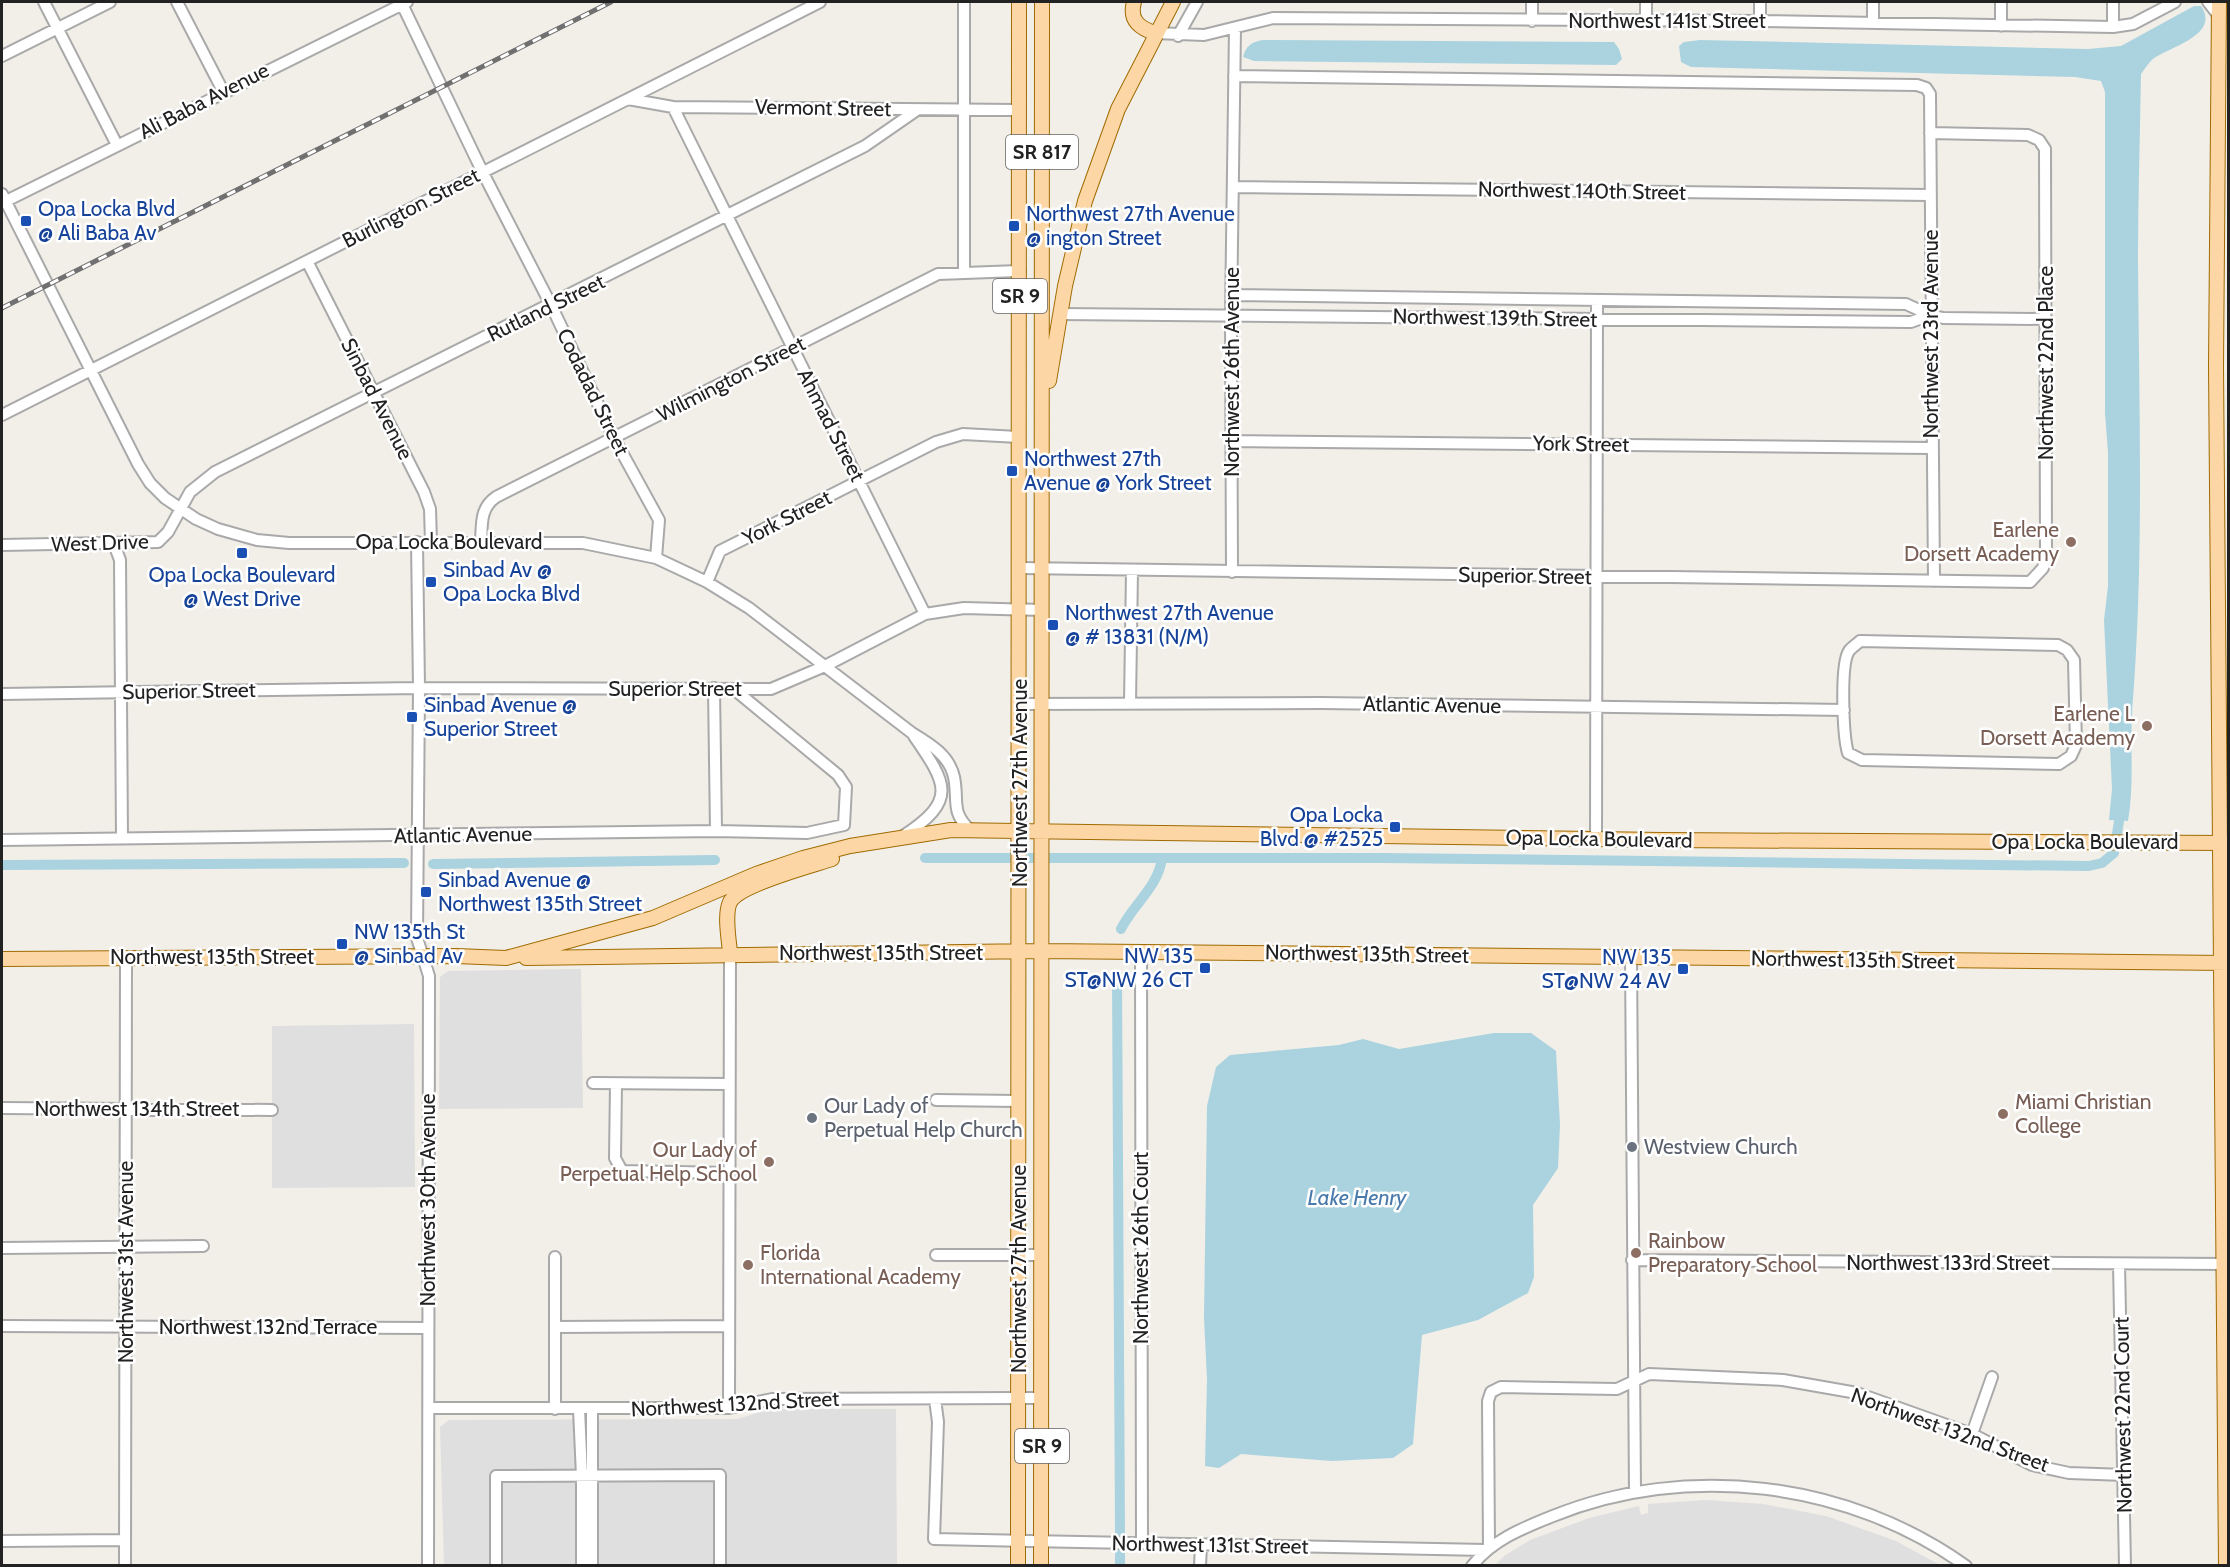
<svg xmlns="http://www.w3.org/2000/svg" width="2230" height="1567" font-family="Cabin,sans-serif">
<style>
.residential{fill:#e0dfdf}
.water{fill:#aad3df}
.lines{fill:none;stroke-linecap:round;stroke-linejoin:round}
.canal{stroke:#aad3df;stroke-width:10}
.minor-casing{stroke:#a9a9a9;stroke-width:14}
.major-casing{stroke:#a06b00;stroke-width:16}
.minor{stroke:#fff;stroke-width:10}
.major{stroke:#fcd6a4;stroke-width:14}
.rail-casing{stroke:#707070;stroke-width:5}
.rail{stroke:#fff;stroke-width:3;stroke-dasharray:9;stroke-linecap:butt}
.transit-dot{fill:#1a4fb4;stroke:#fff;stroke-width:2}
.education-dot{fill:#8d6e63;stroke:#fff;stroke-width:2}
.worship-dot{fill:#6b7280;stroke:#fff;stroke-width:2}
.labels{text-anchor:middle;stroke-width:5;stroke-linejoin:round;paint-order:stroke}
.shield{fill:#fff;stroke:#646464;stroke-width:1.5}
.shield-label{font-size:20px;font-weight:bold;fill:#222}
.street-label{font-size:21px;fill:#222;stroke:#fff}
.transit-label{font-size:21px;fill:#164399;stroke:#fff;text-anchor:start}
.education-label{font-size:21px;fill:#785e54;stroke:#fff;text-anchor:end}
.worship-label{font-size:21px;fill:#5b616d;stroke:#fff;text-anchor:start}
.water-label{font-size:22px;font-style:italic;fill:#4a7aab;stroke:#fff}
</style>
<rect width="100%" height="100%" fill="#f2efe9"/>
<path class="residential" d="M581 969 583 1108 439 1109 440 977 448 971Z
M414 1024 415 1187 272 1188V1026Z
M770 1409H896L897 1565H444L440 1427 449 1420 737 1419Z
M1706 1500 1763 1504 1826 1516 1896 1541 1940 1565H1495L1504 1556 1530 1540 1589 1518 1639 1506 1641 1515 1648 1513V1504Z"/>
<path class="water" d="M2194 6H2201C2221 35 2169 47 2153 59 2148 63 2145 69 2141 74 2140 136 2138 198 2138 260 2139 407 2144 553 2133 699 2129 740 2135 781 2128 821L2109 820 2112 789 2104 620 2108 586V453L2105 413V92L2101 81 2075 77 1691 67 1681 62 1679 46 1684 42 1700 40 2088 49 2121 46Z
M1263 40 1614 42 1619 49 1622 59 1616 65 1254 61 1243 57C1246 46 1251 42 1263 40Z
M1494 1033H1531L1556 1051 1560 1125 1558 1168 1533 1205 1534 1277 1528 1293 1478 1320 1422 1335 1413 1444 1393 1458 1332 1461 1241 1454 1219 1468 1205 1466 1207 1379 1204 1318 1207 1106 1216 1067 1230 1055 1339 1045 1363 1039 1399 1049Z"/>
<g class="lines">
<path class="canal" d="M925 858H1384L2089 866 2102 863 2114 853 2119 821
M433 864 715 860
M2 865 404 863
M1121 929C1133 904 1158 888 1162 858
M1117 975 1120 1534
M1120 1550V1566"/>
<g class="minor-casing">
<path id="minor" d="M44 2 117 145
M177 2 223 91
M401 2 482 171 551 305 614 438 659 520 656 558
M2001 2V26
M2208 2 2219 16
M1532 21V2
M1760 21V2
M1646 22V2
M1873 23V2
M2113 27V2
M1155 33 1204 35 1273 18 1760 21 2113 27 2133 24 2175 2
M1178 36 1197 2
M2 56 110 2
M1234 76 1917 85 1926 88 1930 94 1934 581
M628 99 673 107 1019 110
M673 107 925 614
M1233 187 1930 195
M2 194 138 464 150 483 165 498 196 519 218 529 257 540 289 543H583L656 558 707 582 749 608 912 733C930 744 949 755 954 777 959 801 950 811 970 830
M2 203 407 2
M307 261 424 492 430 509 431 542
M964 271V2
M1232 295 1906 304 1930 315 1943 318 2046 319
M1060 314 1911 322 1930 315
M2 415 820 2
M1231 441 1931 448
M417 542 419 688 417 938 429 976 428 1566
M481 542C482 524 480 508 496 497L938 274 1020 271
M114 544 120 560 122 838
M2 545 158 542 168 532 190 492 215 472 865 146 917 110
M1020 568 2030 582 2043 568 2046 555 2045 149 2039 140 2028 135 1930 133
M1232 572 1231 315 1235 28
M707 582 720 551 936 442 963 434 1019 437
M1860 641 2058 645 2067 650 2074 660 2076 745 2071 756 2059 764 1862 760 1848 753C1843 736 1840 664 1849 651 1852 647 1857 644 1860 641Z
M714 688 716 831
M2 694 419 688 771 689 825 666 925 614 964 608 1042 610
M1130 703 1132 571
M1020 704 1321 703 1844 710
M903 836C958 800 947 784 914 736
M1596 839 1597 300
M2 840 716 831 807 833 844 825 846 787 838 775 735 690
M1141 952 1142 1543
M1631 957 1635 1492
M593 1083 729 1084
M616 1084 615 1158 622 1171 729 1173
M936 1100 1019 1101
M2 1108 272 1110
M2 1248 203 1246
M936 1255H1042
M555 1257V1409
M1632 1260 2228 1264
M2119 1264 2125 1566
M2 1326 427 1328
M555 1327 728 1326
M935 1399 938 1422 934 1539 1486 1550
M429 1408H729L772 1399 1042 1398
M729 1408 730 953
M579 1409 582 1476V1566
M592 1409V1566
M1972 1434 1992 1377
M2 1541 125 1540
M1489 1548 1488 1401 1491 1392 1501 1387 1617 1389 1649 1374 1783 1380 1857 1393 1972 1434 2032 1465 2069 1473 2125 1475
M125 1566 126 958
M496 1566V1476L720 1475V1566
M1200 1566 1201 1545
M1472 1566C1492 1540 1523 1528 1553 1516 1687 1462 1847 1481 1966 1566"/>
</g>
<g class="major-casing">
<path id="major" d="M1134 2C1129 20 1139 28 1155 33
M2219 2 2216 367 2226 1566
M1049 381 1065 286 1085 201 1118 109 1173 2
M730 953C729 939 724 915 730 902 740 884 811 866 832 859
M526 958 1042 951 2228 963
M2 959 456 956 506 958 653 918 756 874 803 858 850 846 951 830 1662 840 2228 843
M1018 1566 1019 2
M1041 1566 1042 2"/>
</g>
<use href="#minor" class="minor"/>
<use href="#major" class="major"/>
<g class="rail-casing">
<path id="rail" d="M2 308 611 2"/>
</g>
<use href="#rail" class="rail"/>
</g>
<g class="transit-dot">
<rect x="20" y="215" width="12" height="12" rx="3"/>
<rect x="1008" y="220" width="12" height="12" rx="3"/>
<rect x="1006" y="465" width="12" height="12" rx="3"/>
<rect x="236" y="547" width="12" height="12" rx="3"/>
<rect x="425" y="576" width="12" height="12" rx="3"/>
<rect x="1047" y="619" width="12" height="12" rx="3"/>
<rect x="406" y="711" width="12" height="12" rx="3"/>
<rect x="1389" y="821" width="12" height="12" rx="3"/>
<rect x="420" y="886" width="12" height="12" rx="3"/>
<rect x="336" y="938" width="12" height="12" rx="3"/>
<rect x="1199" y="962" width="12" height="12" rx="3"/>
<rect x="1677" y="963" width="12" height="12" rx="3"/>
</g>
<g class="education-dot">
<circle cx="2071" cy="542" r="6"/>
<circle cx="2147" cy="726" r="6"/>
<circle cx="2003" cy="1114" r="6"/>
<circle cx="769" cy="1162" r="6"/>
<circle cx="1636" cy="1253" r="6"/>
<circle cx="748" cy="1265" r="6"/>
</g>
<g class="worship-dot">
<circle cx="812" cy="1118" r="6"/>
<circle cx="1632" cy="1147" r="6"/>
</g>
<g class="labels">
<g class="shield">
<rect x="1006" y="135" width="72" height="34" rx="4.5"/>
<rect x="993" y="279" width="54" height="34" rx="4.5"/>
<rect x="1015" y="1429" width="54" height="34" rx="4.5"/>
</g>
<g class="shield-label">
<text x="1042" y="159">SR 817</text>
<text x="1020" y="303">SR 9</text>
<text x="1042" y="1453">SR 9</text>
</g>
<g class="street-label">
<text x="1667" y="28">Northwest 141st Street</text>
<text transform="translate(204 101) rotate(-27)" y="7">Ali Baba Avenue</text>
<text transform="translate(823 108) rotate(1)" y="7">Vermont Street</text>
<text transform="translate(1582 191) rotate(1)" y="7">Northwest 140th Street</text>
<text transform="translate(411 208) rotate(-27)" y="7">Burlington Street</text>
<text transform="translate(546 308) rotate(-26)" y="7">Rutland Street</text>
<text transform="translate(1495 318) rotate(1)" y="7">Northwest 139th Street</text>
<text transform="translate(1931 334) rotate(-90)" y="7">Northwest 23rd Avenue</text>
<text transform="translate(2046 363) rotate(-90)" y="7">Northwest 22nd Place</text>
<text transform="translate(1232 372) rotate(-90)" y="7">Northwest 26th Avenue</text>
<text transform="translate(731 379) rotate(-27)" y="7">Wilmington Street</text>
<text transform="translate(593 392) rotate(64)" y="7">Codadad Street</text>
<text transform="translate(377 399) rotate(63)" y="7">Sinbad Avenue</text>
<text transform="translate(831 425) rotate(63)" y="7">Ahmad Street</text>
<text transform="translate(1581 444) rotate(1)" y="7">York Street</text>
<text transform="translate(787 518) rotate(-27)" y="7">York Street</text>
<text x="449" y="549">Opa Locka Boulevard</text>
<text transform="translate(100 543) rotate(-2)" y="7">West Drive</text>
<text transform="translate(1525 576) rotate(1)" y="7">Superior Street</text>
<text x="675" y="696">Superior Street</text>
<text transform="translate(189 691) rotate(-1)" y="7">Superior Street</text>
<text transform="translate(1432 705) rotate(1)" y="7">Atlantic Avenue</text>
<text transform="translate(1020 783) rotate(-90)" y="7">Northwest 27th Avenue</text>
<text transform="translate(463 835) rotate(-1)" y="7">Atlantic Avenue</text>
<text transform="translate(1599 839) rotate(1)" y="7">Opa Locka Boulevard</text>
<text x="2085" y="849">Opa Locka Boulevard</text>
<text x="881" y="960">Northwest 135th Street</text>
<text transform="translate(1367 954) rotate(1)" y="7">Northwest 135th Street</text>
<text x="212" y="964">Northwest 135th Street</text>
<text transform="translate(1853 960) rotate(1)" y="7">Northwest 135th Street</text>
<text x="137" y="1116">Northwest 134th Street</text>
<text transform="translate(428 1200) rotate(-90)" y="7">Northwest 30th Avenue</text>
<text transform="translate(1141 1248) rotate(-90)" y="7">Northwest 26th Court</text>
<text transform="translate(126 1262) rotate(-90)" y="7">Northwest 31st Avenue</text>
<text x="1948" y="1270">Northwest 133rd Street</text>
<text transform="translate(1019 1269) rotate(-90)" y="7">Northwest 27th Avenue</text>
<text x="268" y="1334">Northwest 132nd Terrace</text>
<text transform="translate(735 1404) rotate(-3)" y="7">Northwest 132nd Street</text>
<text transform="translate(2123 1415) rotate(-91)" y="7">Northwest 22nd Court</text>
<text transform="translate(1950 1430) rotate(20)" y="7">Northwest 132nd Street</text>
<text transform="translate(1210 1545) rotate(1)" y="7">Northwest 131st Street</text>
</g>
<g class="transit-label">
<text x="38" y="216">Opa Locka Blvd<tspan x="38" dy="24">@ Ali Baba Av</tspan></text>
<text x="1026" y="221">Northwest 27th Avenue<tspan x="1026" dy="24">@ ington Street</tspan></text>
<text x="1024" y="466">Northwest 27th<tspan x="1024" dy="24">Avenue @ York Street</tspan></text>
<text x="443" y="577">Sinbad Av @<tspan x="443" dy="24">Opa Locka Blvd</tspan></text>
<text x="242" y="582" text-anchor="middle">Opa Locka Boulevard<tspan x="242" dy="24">@ West Drive</tspan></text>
<text x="1065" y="620">Northwest 27th Avenue<tspan x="1065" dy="24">@ # 13831 (N/M)</tspan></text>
<text x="424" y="712">Sinbad Avenue @<tspan x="424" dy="24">Superior Street</tspan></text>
<text x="1383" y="822" text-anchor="end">Opa Locka<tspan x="1383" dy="24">Blvd @ #2525</tspan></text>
<text x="438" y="887">Sinbad Avenue @<tspan x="438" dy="24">Northwest 135th Street</tspan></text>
<text x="354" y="939">NW 135th St<tspan x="354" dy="24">@ Sinbad Av</tspan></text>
<text x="1193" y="963" text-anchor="end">NW 135<tspan x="1193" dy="24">ST@NW 26 CT</tspan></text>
<text x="1671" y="964" text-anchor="end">NW 135<tspan x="1671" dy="24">ST@NW 24 AV</tspan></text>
</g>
<g class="education-label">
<text x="2059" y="537">Earlene<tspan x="2059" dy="24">Dorsett Academy</tspan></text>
<text x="2135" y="721">Earlene L<tspan x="2135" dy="24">Dorsett Academy</tspan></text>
<text x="2015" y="1109" text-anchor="start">Miami Christian<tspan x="2015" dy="24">College</tspan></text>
<text x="757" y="1157">Our Lady of<tspan x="757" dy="24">Perpetual Help School</tspan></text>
<text x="1648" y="1248" text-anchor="start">Rainbow<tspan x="1648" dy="24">Preparatory School</tspan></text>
<text x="760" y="1260" text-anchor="start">Florida<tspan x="760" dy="24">International Academy</tspan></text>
</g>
<g class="worship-label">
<text x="824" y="1113">Our Lady of<tspan x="824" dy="24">Perpetual Help Church</tspan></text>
<text x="1644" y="1154">Westview Church</text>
</g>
<g class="water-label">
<text x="1357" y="1205">Lake Henry</text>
</g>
</g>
<rect width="2230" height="1567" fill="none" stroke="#222222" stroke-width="6"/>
</svg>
